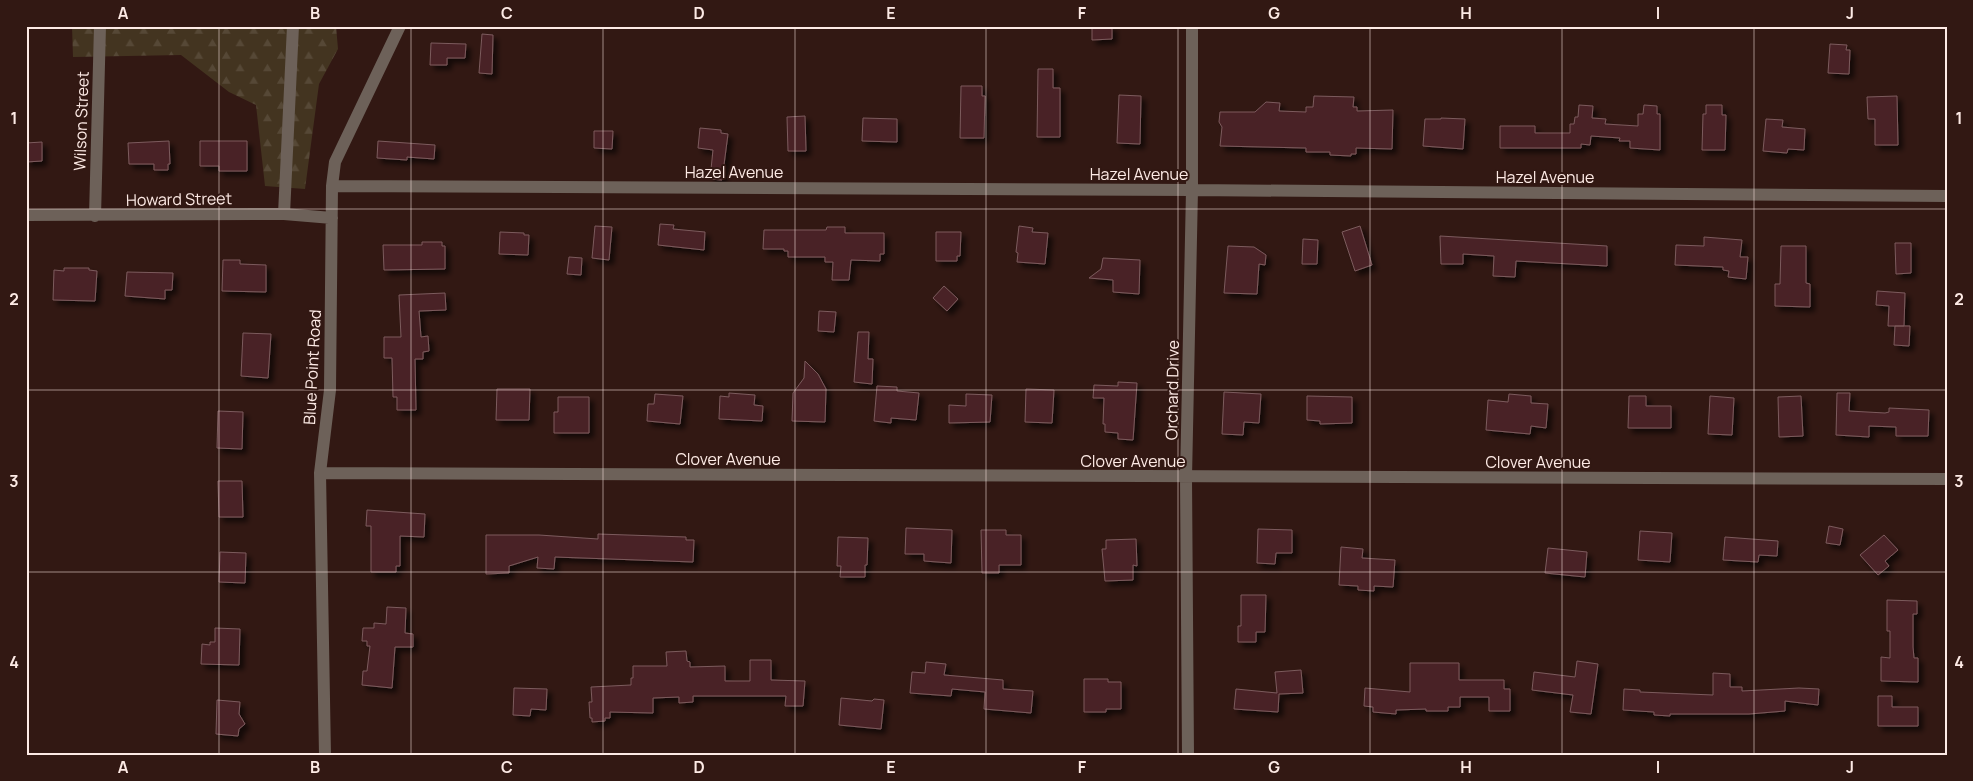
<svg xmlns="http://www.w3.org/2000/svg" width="1973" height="781" font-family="Manrope,sans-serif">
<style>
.forest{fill:url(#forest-firs)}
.building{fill:#4a2227;stroke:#7c5b5d;filter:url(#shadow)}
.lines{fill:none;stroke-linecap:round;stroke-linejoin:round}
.minor{stroke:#6d6159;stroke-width:12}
.grid{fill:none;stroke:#fdeae5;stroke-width:1;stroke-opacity:0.55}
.labels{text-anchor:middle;stroke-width:4;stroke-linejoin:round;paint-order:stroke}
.street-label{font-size:16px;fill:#fdeae5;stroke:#321813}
.neatline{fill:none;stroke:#fdeae5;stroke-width:2}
.grid-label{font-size:16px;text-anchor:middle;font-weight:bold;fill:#fdeae5}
</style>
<defs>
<pattern id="forest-firs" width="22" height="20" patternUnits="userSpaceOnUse" patternTransform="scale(1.25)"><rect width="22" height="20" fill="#433420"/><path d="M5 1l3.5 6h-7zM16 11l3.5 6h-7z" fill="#564836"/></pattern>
<filter id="shadow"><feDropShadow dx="4.5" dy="4.5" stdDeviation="2.5" flood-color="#0009"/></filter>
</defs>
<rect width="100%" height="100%" fill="#321813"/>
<path class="forest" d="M72 26H336L338 49 319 84 305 189 265 186 256 105 229 92 181 55 73 57Z"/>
<path class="building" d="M1092 26H1112V39L1092 40Z
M482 34 493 35 492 74 479 73Z
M431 43 466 44 465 58H447V65H430Z
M1830 44 1847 45 1846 50H1850L1849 74 1828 73Z
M1038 69H1053V88H1060V137H1037Z
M961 86H982V96H985L984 138H960Z
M1119 95 1141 96 1140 144 1117 143Z
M1314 96 1354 97 1353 107H1357V111L1393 110 1392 149 1356 148V154H1351V156L1330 155V152H1306V148L1220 146 1222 127 1219 122 1220 112H1255L1266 102 1280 103 1279 111 1306 112V107H1313Z
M1897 96 1898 145H1875V119H1868L1867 97Z
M1579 105 1593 106 1592 118 1606 119 1605 124 1638 126V114H1643L1644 105 1657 106V114H1660V150L1630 148V141H1619L1620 138 1591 136 1590 145 1581 144V148H1500V126H1535V133H1570V124H1574L1575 117H1578Z
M1706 105H1722V115H1726L1725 150H1702L1703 114H1706Z
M805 116 806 151H788L787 117Z
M863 118 897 119V142L862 141Z
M1441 118 1465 119 1463 149 1423 146 1425 119H1441Z
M1766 119 1783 120 1782 127 1805 129 1804 150 1788 149 1787 153 1763 151Z
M700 128 721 130V133L728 134 722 180 710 179 713 150 698 148Z
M594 131H613L612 149 594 148Z
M169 141 170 164H168V170H154V164H129L128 143Z
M200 141H247V171H219V166H200Z
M378 141 435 145 434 159 407 157V160L377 158Z
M42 142V161L26 162V143Z
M660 224 674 225 673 229 705 232 704 250 658 245Z
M595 226 612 227 609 260 592 258Z
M1019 226 1033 228 1032 232 1048 233 1045 264 1017 262 1018 253 1016 252Z
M1360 226 1372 265 1355 271 1342 232Z
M827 227H845V233H884V254H880V261L851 260 849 280H832L833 262H825V257H788V251H784V249H763L764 230H826Z
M500 232 524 233V235H529L528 255 499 254Z
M936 232H961L960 256H957V261H936Z
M1440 236 1607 246V266L1516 261 1515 277 1493 276 1494 256 1463 254V264H1441Z
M1704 237 1742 240 1740 257H1748L1746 279 1728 277 1729 271 1723 270V267L1675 265 1676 245 1704 246Z
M1303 239 1318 240 1317 264H1302Z
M422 242H442V246H445V269L384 270 383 245H422Z
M1895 243H1911V273L1896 274Z
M1228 246 1254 247 1266 255 1265 265 1259 264 1257 294 1224 293Z
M1781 246H1806V283L1810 284V307L1775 306V284H1780Z
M569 257 582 258 581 275 567 274Z
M1103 258 1140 260 1139 294 1113 292V280L1089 278 1101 269Z
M223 260H240V264L266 265V292L222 291Z
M64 268H89V270L97 271 95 301 53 300 54 270 64 271Z
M127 272 173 273 172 290H165V299L125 296Z
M944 286 958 299 947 311 933 298Z
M1877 291 1905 293 1904 326H1888L1889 306 1876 305Z
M445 293 446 310 419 311 421 337 428 336 429 351 423 352V359H415L416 410H397V397H393L392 358H384V337H401L399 295Z
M819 311 836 312 834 332 818 331Z
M1895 326H1910L1909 346 1894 345Z
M858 332H869L868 359H873L872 384 854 382Z
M243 333 271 334 268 378 241 376Z
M805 361 818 374 826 389 825 422 792 421 793 393 804 378Z
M1118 382 1137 383 1133 440 1118 439V433L1105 432V424H1103L1104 398H1093L1094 385 1118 386Z
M877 386 897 387V391L919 393 916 420 891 418V423L874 421Z
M497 389H530L529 420H496Z
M1026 389 1054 390 1052 423 1025 422Z
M1224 392 1261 394 1259 423 1244 422 1243 435 1222 434Z
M729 393 755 395 754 405 763 406 762 421 719 419 720 396 729 397Z
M1837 393H1850L1849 411 1885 413 1889 412V408L1929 410 1928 436H1896V427L1869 426V437L1836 435Z
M655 394 683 396 680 424 647 421 648 404H654Z
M966 394 992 395 990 422 949 423V405L966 406Z
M1509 394 1531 396V403L1548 404 1546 428 1531 426 1530 434 1486 430 1488 400 1508 402Z
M1307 396 1352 397V423L1320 424V421L1307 420Z
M1629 396H1646V406H1671V428H1628Z
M1710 396 1734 398 1732 435 1708 434Z
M1801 396 1803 436 1779 437 1778 397Z
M558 397H589V433H554V412H558Z
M218 411 243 412 242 449 217 448Z
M218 481H242L243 517H219Z
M367 510 425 514 424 537 400 536V566H396V572H371V526H366Z
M1829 526 1843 529 1840 545 1826 543Z
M906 528 952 530 951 563 924 561V554H905Z
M1258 529 1292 530V553H1276L1275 564 1257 563Z
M981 530H1006V535H1021V565H999V573H982Z
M1640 531 1672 533 1670 562 1638 560Z
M598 534 686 537V540H694L693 562 555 557 554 569 537 568 538 557 509 566V573L486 574V535H539L598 539Z
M1884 535 1898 550 1885 561 1889 566 1878 575 1860 555Z
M838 537 868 538 867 565H865V577H840L841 566H837Z
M1725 537 1778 541 1777 556 1759 555 1758 562 1723 560Z
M1136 539 1137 566 1133 565V580L1105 581 1102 549H1106V540Z
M1341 547 1363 549 1362 558 1395 560 1393 587 1374 586V591L1358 590V586L1339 585Z
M1548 548 1587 552 1585 577 1545 573Z
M220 552 246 553 245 583 219 582Z
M1241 595H1266L1265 632H1256V642H1238V626H1241Z
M1887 600 1917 601V614H1913V647L1914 658H1918V682L1881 681V657L1890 658V631H1887Z
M387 607 406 608 405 633 413 634V647H395L392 688 362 685 363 671H367L370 646H367V641H362L363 628H374V623L386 624Z
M215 628 240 629 239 665 201 664 202 644 210 645V642H215Z
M686 651 687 661 690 662V667L725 666V681H750V660H771V680L805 681 803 706H785L786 696H693V702L679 703V697L653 698V713L610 712V718H605V721L592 722V718H590L589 702H592L591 687 631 685V678H633V666H667L666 652Z
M1577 661 1598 664 1591 714 1570 712 1573 695 1532 690 1534 672 1575 677Z
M926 662 946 664 944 675 1003 680V689L1033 691 1031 713 984 709 985 692 952 689 951 696 910 693 912 672 925 673Z
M1410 663H1459V680H1504V689H1510V711H1489V697H1460V707H1448V711H1426V709L1396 710V714L1373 712V707L1364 706 1365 688 1410 692Z
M1301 670 1303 693 1279 694 1278 712 1234 709 1236 689 1277 693 1275 672Z
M1713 673 1730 674V687H1742V691L1799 688 1819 689 1818 705 1785 701V711L1749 714H1670V716L1654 715V712L1623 710 1624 689 1640 690V692L1713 695Z
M1084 679H1108V682H1121V709H1106V712H1084Z
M514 688 547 689 546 710 531 709 530 716 513 715Z
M1878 696H1892V707H1918V726H1878Z
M841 698 872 701 874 699 884 700 881 729 839 725Z
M217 700 240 702 239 714 245 724 239 729 238 736 216 734Z"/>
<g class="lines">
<path class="minor" d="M332 186 1192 190 1947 196
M284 214 293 26
M26 215 284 214 332 218
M95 216 100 26
M320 473 1947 479
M325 755 320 473 330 390 332 186 335 162 400 26
M1188 755 1186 478 1192 190V26"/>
</g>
<path class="grid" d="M219 26V755M411 26V755M603 26V755M795 26V755M986 26V755M1178 26V755M1370 26V755M1562 26V755M1754 26V755M26 209H1947M26 390H1947M26 572H1947"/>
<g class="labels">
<g class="street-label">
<text transform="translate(81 121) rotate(-88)" y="6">Wilson Street</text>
<text x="734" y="178">Hazel Avenue</text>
<text x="1139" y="180">Hazel Avenue</text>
<text x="1545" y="183">Hazel Avenue</text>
<text transform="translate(179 199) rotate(-1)" y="6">Howard Street</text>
<text transform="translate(312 367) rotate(-87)" y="6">Blue Point Road</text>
<text transform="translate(1172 390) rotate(-89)" y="6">Orchard Drive</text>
<text x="728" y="465">Clover Avenue</text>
<text x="1133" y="467">Clover Avenue</text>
<text x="1538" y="468">Clover Avenue</text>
</g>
</g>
<rect width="1973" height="781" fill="none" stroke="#321813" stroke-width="55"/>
<rect x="28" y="28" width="1918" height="726" class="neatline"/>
<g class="grid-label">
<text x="123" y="19">A</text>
<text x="315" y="19">B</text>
<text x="507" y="19">C</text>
<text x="699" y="19">D</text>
<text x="891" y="19">E</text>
<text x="1082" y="19">F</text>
<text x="1274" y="19">G</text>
<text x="1466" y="19">H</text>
<text x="1658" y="19">I</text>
<text x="1850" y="19">J</text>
<text x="14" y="124">1</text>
<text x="1959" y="124">1</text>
<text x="14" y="305">2</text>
<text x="1959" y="305">2</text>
<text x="14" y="487">3</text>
<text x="1959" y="487">3</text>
<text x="14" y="668">4</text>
<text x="1959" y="668">4</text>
<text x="123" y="773">A</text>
<text x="315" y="773">B</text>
<text x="507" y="773">C</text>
<text x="699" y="773">D</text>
<text x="891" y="773">E</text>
<text x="1082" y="773">F</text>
<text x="1274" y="773">G</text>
<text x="1466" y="773">H</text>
<text x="1658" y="773">I</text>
<text x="1850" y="773">J</text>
</g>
</svg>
